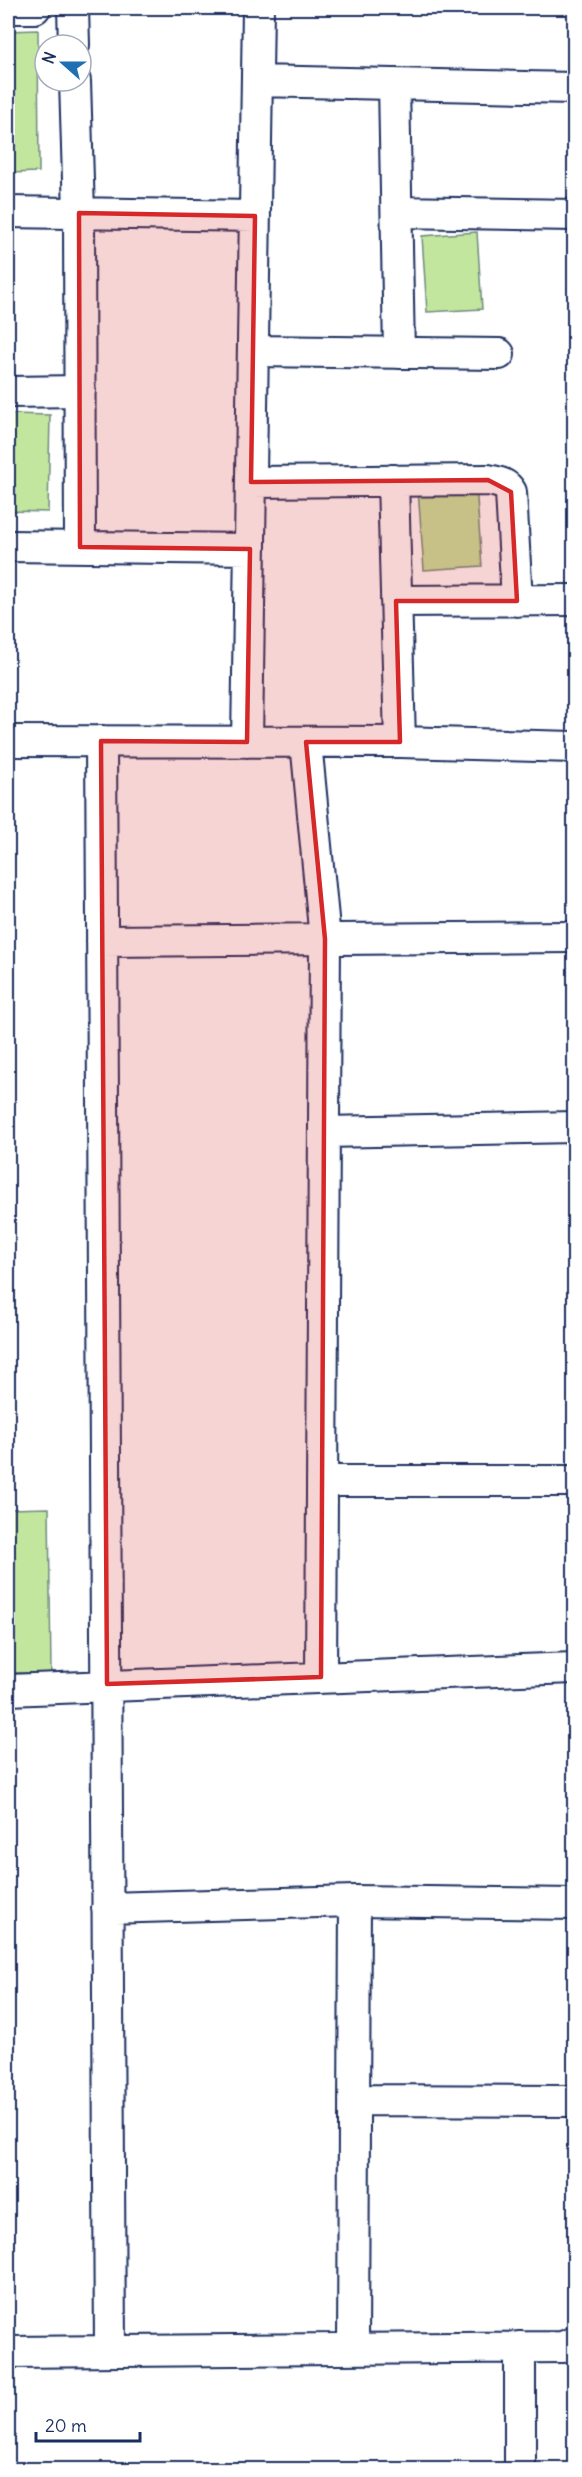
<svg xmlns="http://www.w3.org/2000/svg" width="582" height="2477" font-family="Delius,sans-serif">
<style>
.green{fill:#c3e69f;stroke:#6f8a7e;stroke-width:1.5}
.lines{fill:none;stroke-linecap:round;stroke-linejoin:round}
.street-casing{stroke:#1b2f5e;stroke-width:34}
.street{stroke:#fff;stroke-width:30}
.marked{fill:#d62828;fill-opacity:0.2;stroke:#d62828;stroke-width:4.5;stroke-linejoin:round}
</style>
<rect width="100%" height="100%" fill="#fff"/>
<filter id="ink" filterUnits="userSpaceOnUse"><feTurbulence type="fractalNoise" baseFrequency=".0167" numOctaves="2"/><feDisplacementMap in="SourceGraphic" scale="12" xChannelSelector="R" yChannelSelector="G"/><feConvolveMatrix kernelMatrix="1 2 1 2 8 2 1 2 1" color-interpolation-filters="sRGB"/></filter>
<g filter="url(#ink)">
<path class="green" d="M38 30 39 172 8 173V31Z
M477 232 482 309 427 312 422 236Z
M8 414 50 415 48 512 8 511Z
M476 485 482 566 424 570 418 490Z
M49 1508 51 1673H8V1509Z"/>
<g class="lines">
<g class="street-casing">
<path id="street" d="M8 8H35
M73 8 74 45
M75 81 79 213 80 547
M257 81 574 88
M394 84 399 353
M8 212 255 216
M397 212 574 215
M253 351 499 354
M8 392 80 391
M393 480 400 742
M251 482 488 480C498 482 506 483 511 492L517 601
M8 546 250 549
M396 601 574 600
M8 741 400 742 574 747
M101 741 110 2351
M247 742 258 8
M306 742 325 939 321 1677
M102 941 574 937
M324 1132 574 1127
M322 1481H574
M8 1690 574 1668
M107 1908 355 1901 574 1904
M354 2100 574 2101
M520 2347V2470
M353 2348 355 1901
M8 2352 563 2347 574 2342"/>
</g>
<use href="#street" class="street"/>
</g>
</g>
<path class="marked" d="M79 213 255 216 251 482 488 480 511 492 517 601H396L400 742H306L325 939 321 1677 107 1684 101 741 247 742 250 549 80 547Z"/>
<rect width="582" height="2477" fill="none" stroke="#fff" stroke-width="30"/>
<rect x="15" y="15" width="552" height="2447" fill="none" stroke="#1b2f5e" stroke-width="2" filter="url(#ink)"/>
<g transform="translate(63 63) rotate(291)"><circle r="28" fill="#ffffff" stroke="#a4acbf" stroke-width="1.5"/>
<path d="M0-4.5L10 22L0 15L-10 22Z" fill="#1f6fb2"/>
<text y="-9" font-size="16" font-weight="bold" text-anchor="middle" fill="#1b2f5e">N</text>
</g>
<path d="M36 2432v9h104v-9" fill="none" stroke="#1b2f5e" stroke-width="3"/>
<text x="45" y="2432" font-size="18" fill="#1b2f5e" stroke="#ffffff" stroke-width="4.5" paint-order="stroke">20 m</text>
</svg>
